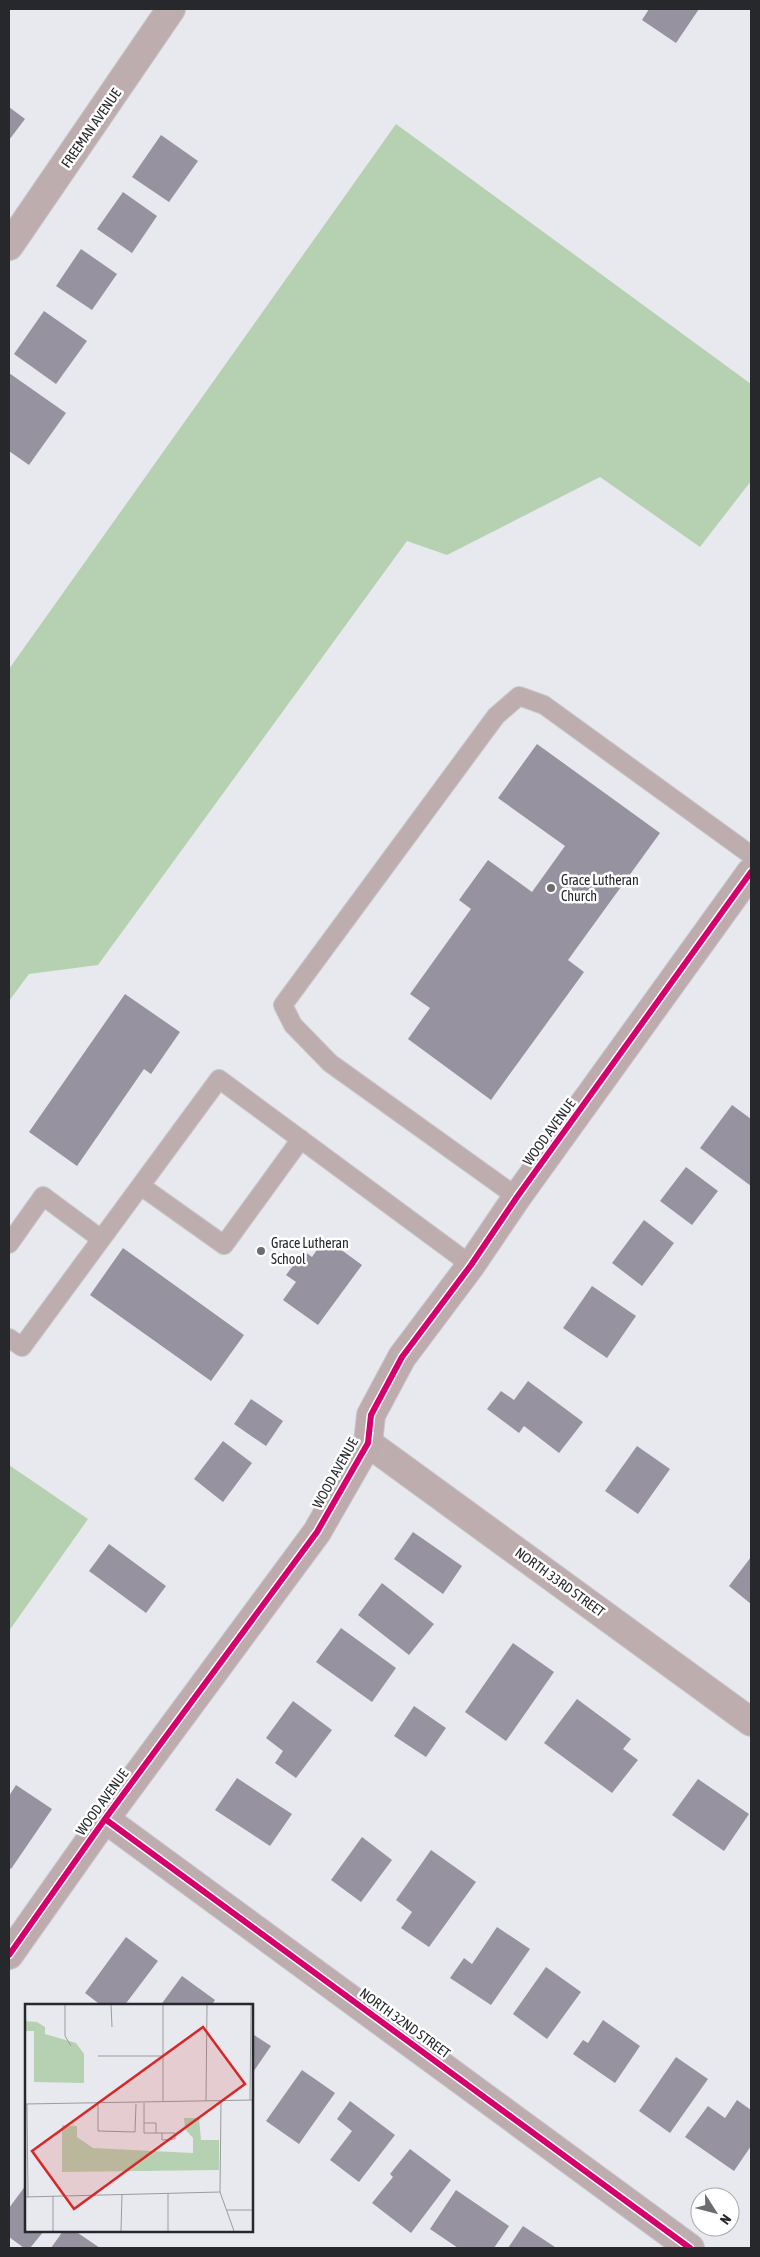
<svg xmlns="http://www.w3.org/2000/svg" width="760" height="2257" font-family="'Asap Condensed',sans-serif">
<style>
.forest{fill:#b6d1b2}
.building{fill:#97929f}
.lines{fill:none;stroke-linecap:round;stroke-linejoin:round}
.lane-casing{stroke:#c6c7ca;stroke-width:20}
.street-casing{stroke:#c6c7ca;stroke-width:30}
.secondary-casing{stroke:#c6c7ca;stroke-width:30}
.lane{stroke:#beadae;stroke-width:18}
.street{stroke:#beadae;stroke-width:28}
.secondary{stroke:#bdabad;stroke-width:28}
.cycleway-casing{stroke:#fff;stroke-width:9}
.cycleway{stroke:#d6006c;stroke-width:6}
.poi-dot{fill:#6b6c70;stroke:#fff;stroke-width:2}
.labels{text-anchor:middle;stroke-width:5;stroke-linejoin:round;paint-order:stroke}
.street-label{font-size:14px;fill:#27282c;stroke:#fff}
.poi-label{font-size:14px;fill:#27282c;stroke:#fff;text-anchor:start}
.inset-road{fill:none;stroke:#9b9ca0;stroke-width:1}
.view{fill:#d62828;fill-opacity:0.15;stroke:#d62828;stroke-width:2.5}
.inset-edge{fill:none;stroke:#27282c;stroke-width:2.5}
</style>
<rect width="100%" height="100%" fill="#e8e9ee"/>
<path class="forest" d="M396 124 751 384V481L700 547 600 477 447 555 407 541 98 965 29 974 9 1001V669Z
M9 1465 88 1519 9 1631Z"/>
<path class="building" d="M649 9H699L676 43 642 20Z
M9 107 25 119 9 140Z
M161 135 198 161 169 202 132 177Z
M123 192 157 216 132 253 97 229Z
M81 249 117 274 92 310 56 286Z
M44 311 87 341 56 384 14 354Z
M9 373 66 413 29 465 9 451Z
M537 744 660 833 568 960 584 972 491 1100 408 1039 430 1008 410 994 471 909 459 900 488 860 532 892 565 846 498 798Z
M125 994 180 1032 151 1074 144 1069 77 1166 29 1132Z
M732 1105 751 1119V1186L700 1148Z
M686 1167 718 1191 692 1225 660 1201Z
M644 1220 674 1243 642 1286 612 1263Z
M325 1238 362 1265 318 1325 283 1300 296 1282 286 1275 304 1251 312 1257Z
M123 1248 244 1335 211 1381 90 1295Z
M592 1286 636 1316 607 1358 563 1328Z
M528 1381 583 1422 559 1453 524 1426 519 1433 487 1409 501 1391 514 1400Z
M251 1399 283 1421 266 1446 234 1424Z
M223 1441 252 1463 223 1502 194 1479Z
M637 1446 670 1469 638 1514 605 1491Z
M413 1532 462 1566 443 1594 394 1559Z
M109 1544 166 1586 146 1613 89 1571Z
M751 1557V1604L729 1586Z
M382 1583 434 1624 409 1655 358 1615Z
M341 1628 396 1668 372 1702 316 1662Z
M513 1643 554 1672 506 1741 465 1712Z
M577 1699 631 1739 623 1749 638 1760 612 1793 544 1743Z
M293 1701 332 1730 296 1778 275 1763 283 1751 266 1738Z
M414 1706 446 1728 426 1757 394 1736Z
M237 1778 292 1814 270 1846 215 1810Z
M698 1779 749 1814 724 1851 672 1815Z
M16 1785 52 1809 11 1869 9 1867V1796Z
M362 1837 392 1860 361 1902 331 1880Z
M431 1850 476 1882 429 1947 401 1928 412 1912 396 1900Z
M497 1927 530 1949 491 2005 450 1978 464 1958 472 1964Z
M126 1937 158 1961 124 2006H102L85 1993Z
M546 1967 581 1992 547 2039 513 2014Z
M182 1976 215 2000 211 2006H160Z
M603 2020 640 2046 615 2083 573 2054 583 2040 588 2043Z
M251 2033 271 2046 251 2075Z
M676 2057 708 2079 670 2133 639 2111Z
M302 2070 335 2093 299 2144 266 2121Z
M737 2100 751 2110V2146L734 2171 685 2137 708 2106 725 2118Z
M350 2101 395 2135 359 2182 330 2160 352 2131 337 2119Z
M410 2149 451 2180 411 2233 372 2203 393 2177 390 2174Z
M26 2185V2231H44L30 2248H24L9 2237V2208Z
M456 2190 509 2226 494 2248H458L430 2229Z
M523 2226 555 2247 554 2248H508Z
M63 2231H75L100 2248H51Z"/>
<g class="lines">
<g class="lane-casing">
<path id="lane" d="M141 1186 224 1245 301 1139
M517 1197 330 1063 293 1025 283 1005 496 716 519 696 544 705 751 855
M9 1244 43 1196 101 1239
M9 1338 22 1347 219 1079 471 1265"/>
</g>
<g class="street-casing">
<path id="street" d="M9 246 171 9
M368 1443 751 1722
M105 1819 690 2248"/>
</g>
<g class="secondary-casing">
<path id="secondary" d="M9 1955 105 1819 317 1532 368 1443 371 1415 402 1357 471 1265 517 1197 751 872"/>
</g>
<use href="#lane" class="lane"/>
<use href="#street" class="street"/>
<use href="#secondary" class="secondary"/>
<g class="cycleway-casing">
<path id="cycleway" d="M105 1819 690 2248
M9 1955 105 1819 317 1532 368 1443 371 1415 402 1357 471 1265 517 1197 751 872"/>
</g>
<use href="#cycleway" class="cycleway"/>
</g>
<g class="poi-dot">
<circle cx="551" cy="888" r="5"/>
<circle cx="261" cy="1251" r="5"/>
</g>
<g class="labels">
<g class="street-label">
<text transform="translate(91 128) rotate(-55)" y="5">FREEMAN AVENUE</text>
<text transform="translate(549 1132) rotate(-54)" y="5">WOOD AVENUE</text>
<text transform="translate(335 1473) rotate(-61)" y="5">WOOD AVENUE</text>
<text transform="translate(560 1582) rotate(36)" y="5">NORTH 33RD STREET</text>
<text transform="translate(102 1802) rotate(-54)" y="5">WOOD AVENUE</text>
<text transform="translate(405 2023) rotate(36)" y="5">NORTH 32ND STREET</text>
</g>
<g class="poi-label">
<text x="561" y="885">Grace Lutheran<tspan x="561" dy="16">Church</tspan></text>
<text x="271" y="1248">Grace Lutheran<tspan x="271" dy="16">School</tspan></text>
</g>
</g>
<g transform="translate(25 2004)">
<rect width="228" height="228" fill="#e8e9ee"/>
<path d="M0 17 12 18 20 23V30L51 39 59 50V79L9 78V27H0ZM159 114H174L176 136H194V166L37 168V121L52 122V133L68 144 168 149V134L160 125Z" fill="#b6d1b2"/>
<path class="inset-road" d="M40 0V32L46 42M86 0 87 23M138 0V97M73 52H138M196 96 195 188 209 227M225 96 226 0M181 97 182 0M119 99V129H150V135L137 136V129M0 100 228 96M2 100 3 193M73 100V127L110 128 111 100M119 119H131V129M28 192V227M0 193 195 188M202 206H228M96 227 97 190M143 227V189"/>
<path class="view" d="M178 23 220 80 49 205 7 147Z"/>
<rect width="228" height="228" class="inset-edge"/>
</g>
<rect width="760" height="2257" fill="none" stroke="#27282c" stroke-width="20"/>
<g transform="translate(715 2212) rotate(126)"><circle r="24" fill="#ffffff" stroke="#a9a9ab"/>
<path d="M0-4L9 19L0 12L-9 19Z" fill="#6b6c70"/>
<text y="-8" font-size="14" font-weight="bold" text-anchor="middle" fill="#27282c">N</text>
</g>
</svg>
